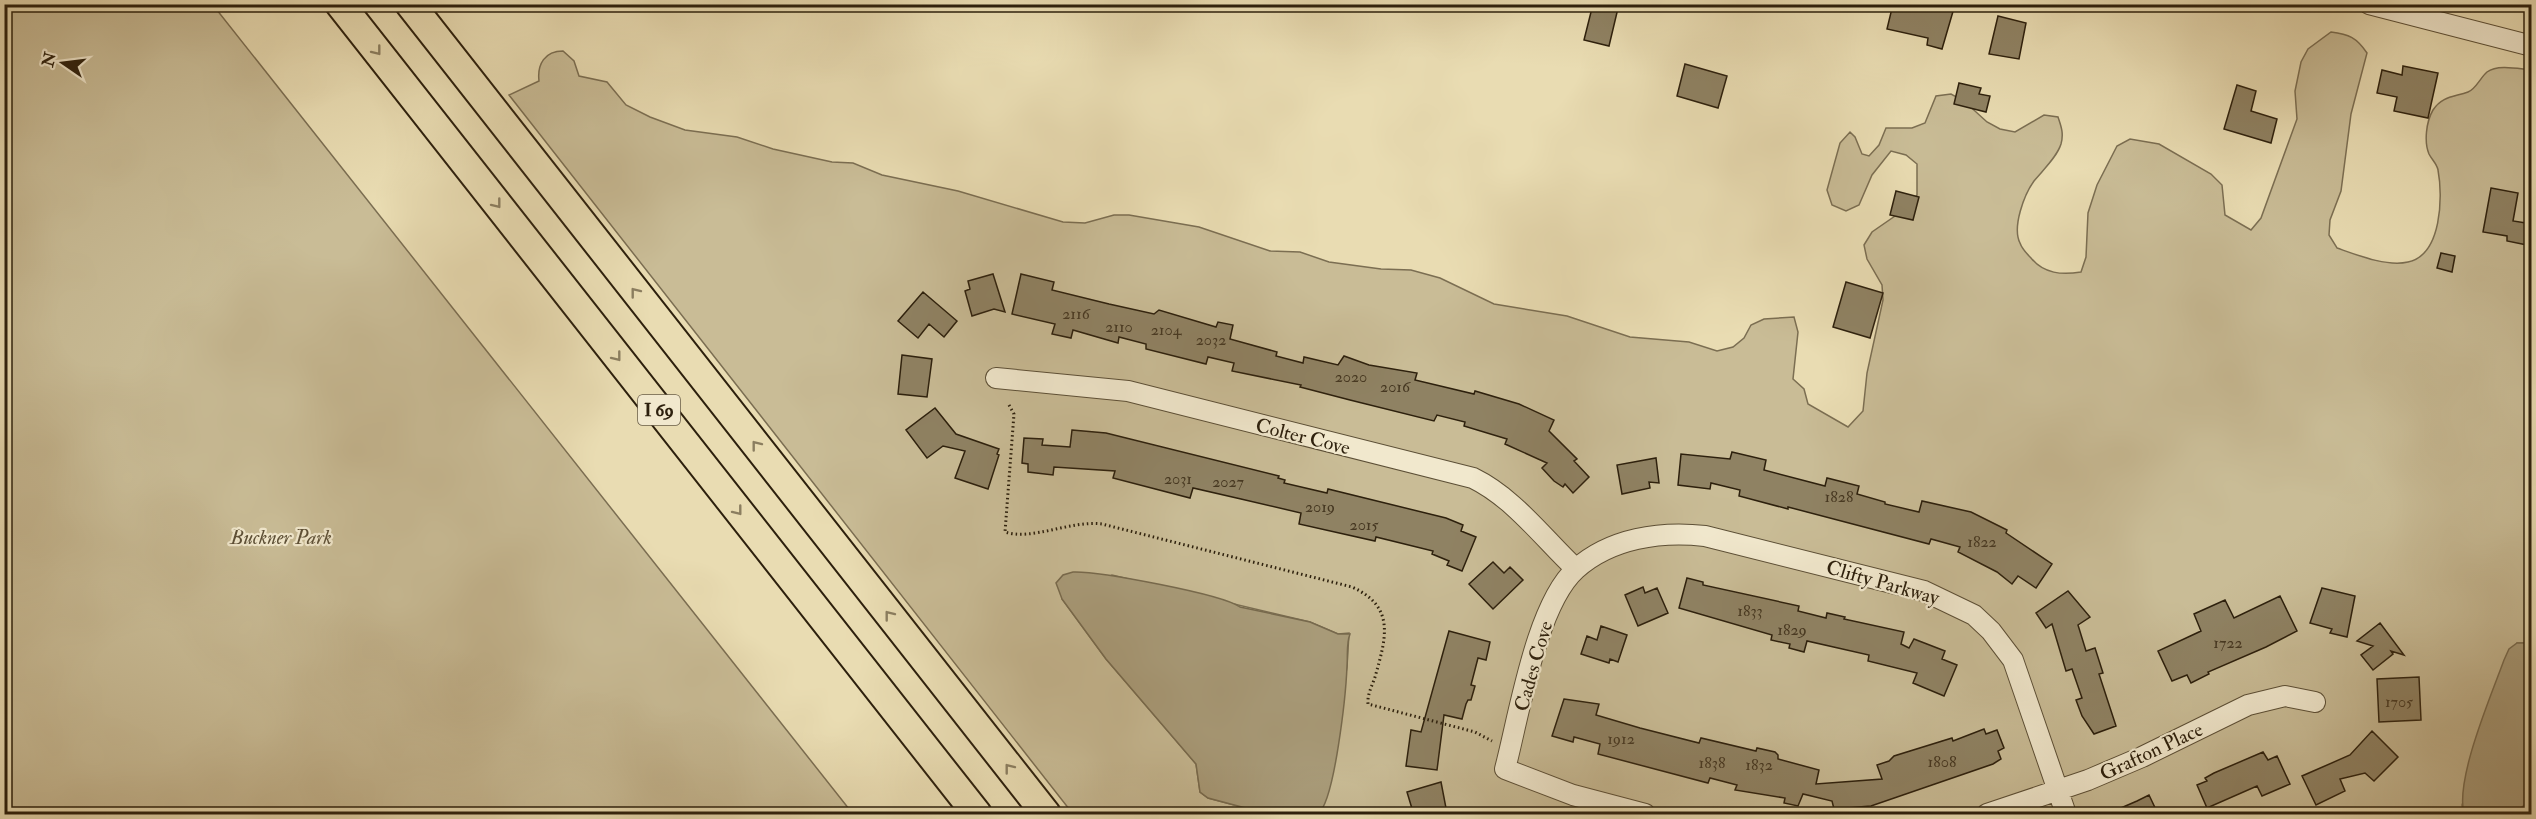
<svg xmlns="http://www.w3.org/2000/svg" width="2536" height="819" font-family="'IM FELL Double Pica',serif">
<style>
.green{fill:#c9bc96;stroke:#7b6e52;stroke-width:1.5}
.water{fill:#a99c7a;stroke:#776a4e;stroke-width:1.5}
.building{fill:#8f8263;stroke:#2d200d;stroke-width:1.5}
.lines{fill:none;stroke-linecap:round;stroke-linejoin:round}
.minor-casing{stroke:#5c4f36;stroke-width:22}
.highway-casing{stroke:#2d200d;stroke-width:32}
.path{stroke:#2d200d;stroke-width:3;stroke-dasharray:1.5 3;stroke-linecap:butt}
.minor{stroke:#f1e8cd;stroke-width:20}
.highway{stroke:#e9dcb2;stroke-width:28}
.oneway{stroke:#8b7e60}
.labels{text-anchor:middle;stroke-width:4.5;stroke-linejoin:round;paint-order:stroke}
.number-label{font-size:16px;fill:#463822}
.shield{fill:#f1e8cd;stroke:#685c47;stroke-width:1.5}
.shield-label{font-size:18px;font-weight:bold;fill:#2d200d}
.street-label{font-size:20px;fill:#2d200d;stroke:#f1e8cd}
.park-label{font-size:20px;font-style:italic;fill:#5c4f36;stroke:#f1e8cd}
</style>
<rect width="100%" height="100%" fill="#e9dcb2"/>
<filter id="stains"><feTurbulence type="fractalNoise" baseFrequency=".00333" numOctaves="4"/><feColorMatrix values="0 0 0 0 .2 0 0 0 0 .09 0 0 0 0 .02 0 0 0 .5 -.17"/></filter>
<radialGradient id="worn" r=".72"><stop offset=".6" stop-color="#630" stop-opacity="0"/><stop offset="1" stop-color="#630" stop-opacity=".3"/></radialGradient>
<path class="green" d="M5 4 213 5 853 814H5Z
M2331 32C2349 34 2357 38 2367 53L2351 114 2341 191 2330 220 2329 235 2337 248C2357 255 2387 267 2408 262 2442 255 2443 196 2438 170 2437 164 2432 160 2429 154 2424 142 2426 122 2433 110 2442 96 2454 97 2468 92 2476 89 2480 78 2487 72 2498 64 2519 69 2531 70V643H2517L2462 805 2464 814H1318L1322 812 1347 667 1349 633 1338 634 1310 622 1112 575 1062 599 1106 659 1196 764 1200 792 1208 798 1268 814H1073L509 95 539 81C537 64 545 51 563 51L574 61 579 76 607 82 626 105 650 117 685 130 737 137 773 149 832 162 853 163 882 175 958 191 1063 222 1085 223 1114 215H1129L1199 227 1270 251 1300 252 1329 262 1381 269 1411 270 1440 278 1494 304 1567 316 1630 337 1689 342 1717 351 1733 347 1744 338 1751 325 1764 319 1794 317 1798 332 1793 379 1804 389 1808 404 1848 427 1863 411 1867 373 1883 300 1882 285 1867 259 1864 245 1872 232 1908 207 1917 195V164L1906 155 1891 151 1872 175 1859 205 1846 211 1832 205 1827 190 1840 143 1850 132 1855 137 1862 154 1869 156 1879 145 1886 128H1912L1925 123 1936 96 1951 94 1964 101 1987 122 2000 129 2015 132 2044 115 2058 117C2061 126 2064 133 2061 144 2057 157 2043 170 2034 181 2024 195 2012 227 2020 243 2022 249 2027 254 2031 258 2044 274 2062 275 2081 272L2086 257 2088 213 2097 185 2117 146 2130 139 2159 144 2211 174 2222 185 2225 215 2251 230 2261 218 2297 119 2295 91 2301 62 2308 49Z"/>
<path class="water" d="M1073 572C1098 571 1222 594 1240 607L1310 622 1338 634H1350C1346 644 1348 655 1347 666 1346 692 1335 801 1318 814H1268L1208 798 1200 792 1196 764 1106 659 1062 599 1056 583 1063 575Z
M2517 643H2531V799L2514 814H2464C2455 779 2491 696 2504 660L2509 649Z"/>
<path class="building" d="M1593 4H1619L1609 46 1584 40Z
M1893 4 1920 8 1921 4H1939L1954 8 1942 49 1927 45 1928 38 1887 29Z
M1998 16 2026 23 2019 59 1989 54Z
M1685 64 1727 76 1718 108 1677 96Z
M2403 66 2438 73 2428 118 2394 111 2397 97 2377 93 2382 70 2402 75Z
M1959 83 1981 88 1979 94 1990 96 1986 112 1954 104Z
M2237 85 2256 91 2251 111 2277 119 2271 143 2224 129Z
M2491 188 2518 193 2513 221 2532 224V246L2507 241V236L2483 232Z
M1896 191 1919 197 1913 220 1890 215Z
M2441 253 2455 256 2452 272 2437 268Z
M993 274 1005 312 994 309 972 316 965 291 970 289 968 281Z
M1021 274 1054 282 1052 290 1109 304 1154 314 1159 310 1216 327 1218 322 1233 325 1230 339 1277 352 1276 356 1303 363 1304 357 1338 365 1344 356 1369 365 1417 373 1415 380 1474 394 1475 391 1519 404 1554 420 1549 431 1577 459 1574 461 1589 477 1573 493 1565 484 1563 487 1554 481 1542 468 1547 463 1505 444 1507 439 1464 426 1465 422 1437 415 1434 421 1350 400 1300 387 1301 385 1232 371 1234 363 1208 357 1206 364 1146 349V344L1119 337 1118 343 1073 330 1071 338 1052 334 1055 324 1012 314Z
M1846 282 1883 293 1870 338 1833 327Z
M923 292 957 321 944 337 929 324 918 338 898 321Z
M902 355 932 359 927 397 898 394Z
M935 408 956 434 999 449 997 454 999 455 988 489 955 478 965 451 943 446 927 458 906 430Z
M1072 430 1106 433 1279 476 1278 478 1285 480 1284 483 1327 493 1328 489 1446 518 1463 525 1461 531 1476 537 1462 571 1447 565 1449 561 1432 554 1433 551 1376 537 1375 541 1299 524 1301 513 1241 499 1193 488 1190 498 1113 478 1115 471 1054 467 1053 475 1028 472V464L1022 463 1024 438 1043 439 1042 445 1070 447Z
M1732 452 1766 460 1764 470 1825 486 1827 478 1859 486 1857 494 1885 502V504L1919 512 1922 501 1971 512 2007 530 2006 533 2052 564 2036 588 2018 576 2012 584 1997 572 1958 552 1960 547 1931 539 1929 544 1788 507V509L1739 496 1740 490 1711 483 1710 489 1678 485 1681 454 1730 459Z
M1656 458 1659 483 1649 482 1650 488 1622 494 1617 465Z
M1493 562 1504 573 1510 567 1523 580 1493 609 1469 584Z
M1687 578 1703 582V585L1799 606 1798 611 1826 618 1827 613 1845 617 1844 619 1904 632 1901 644 1909 648 1914 639 1945 651 1942 659 1957 665 1944 696 1913 683 1917 673 1868 661 1869 655 1807 641 1804 652 1789 648 1790 644 1771 640 1772 635 1679 608Z
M1643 587 1645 593 1657 588 1668 613 1638 626 1625 595Z
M2322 588 2355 596 2347 637 2330 633 2332 629 2310 623Z
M2068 591 2090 617 2078 625 2086 651 2095 648 2103 673 2099 674 2116 726 2094 734 2082 716 2076 700 2082 698 2072 669 2066 671 2052 624 2046 628 2036 613Z
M2280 596 2297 631 2266 647 2208 672 2209 674 2191 683 2187 675 2172 681 2158 651 2201 631 2194 614 2225 600 2234 618Z
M2380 623 2404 655 2391 651 2393 654 2373 670 2361 655 2373 646 2357 641Z
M1601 626 1627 635 1618 662 1610 659 1609 663 1581 654 1587 636 1597 640Z
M1449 631 1490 642 1486 660 1478 658 1471 685 1475 686 1471 700H1468L1466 704 1462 719 1444 715 1437 770 1406 766 1411 730 1421 732Z
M2419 677 2421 720 2379 722 2377 679Z
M1564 699 1599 704 1596 715 1640 728 1699 743 1701 738 1756 751 1757 748 1775 752 1778 755V759L1819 770 1816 784 1882 779 1877 765 1889 761 1894 756 1952 738 1953 741 1984 729 1986 734 1997 730 2004 748 1998 751 2001 759 1993 764 1871 806 1834 809 1832 801 1803 794 1798 806 1784 803 1785 798 1735 790 1737 785 1710 778 1708 783 1598 754 1600 744 1574 737 1573 742 1552 736Z
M2372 731 2398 757 2374 781 2365 773 2340 779 2345 791 2316 805 2302 776 2350 755Z
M2263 752 2268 760 2277 756 2290 784 2262 796 2257 786 2207 808 2197 785 2207 781 2205 778 2214 773Z
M1441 782 1446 808 1438 811 1439 814 1413 812 1407 792Z
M2149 795 2158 814H2107L2137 801Z"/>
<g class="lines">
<g class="minor-casing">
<path id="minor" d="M2369 4 2532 46
M996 378 1128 391 1473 478C1514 498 1543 538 1576 569
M1645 814 1573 795 1505 769C1519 716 1536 605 1576 569 1611 538 1660 531 1705 536L1924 591 1974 615 1991 631 2013 660 2066 814
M1987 814 2088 780 2142 757 2248 705 2285 696 2315 702"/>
</g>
<g class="highway-casing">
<path id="highway" d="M340 4 977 814
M410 4 1046 814"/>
</g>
<path class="path" d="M1009 405 1014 414 1005 532C1032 541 1071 520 1102 524L1352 587C1396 607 1386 638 1375 677 1372 686 1367 695 1368 704L1475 732 1492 741"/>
<use href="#minor" class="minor"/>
<use href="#highway" class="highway"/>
</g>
<defs><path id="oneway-chevron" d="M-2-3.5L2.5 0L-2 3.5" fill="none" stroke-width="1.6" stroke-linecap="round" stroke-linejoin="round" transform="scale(1.5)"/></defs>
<g class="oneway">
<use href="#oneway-chevron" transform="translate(377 51) rotate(52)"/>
<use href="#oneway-chevron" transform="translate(497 204) rotate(52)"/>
<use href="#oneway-chevron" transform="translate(635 292) rotate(-128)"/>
<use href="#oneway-chevron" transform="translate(617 357) rotate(52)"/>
<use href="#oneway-chevron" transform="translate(756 445) rotate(-128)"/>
<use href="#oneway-chevron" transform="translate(738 511) rotate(52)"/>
<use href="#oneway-chevron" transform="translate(889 615) rotate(-128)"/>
<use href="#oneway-chevron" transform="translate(1009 768) rotate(-128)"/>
</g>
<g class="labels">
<g class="number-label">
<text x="1076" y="319">2116</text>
<text x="1119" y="332">2110</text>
<text x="1166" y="335">2104</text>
<text x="1211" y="345">2032</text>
<text x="1351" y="382">2020</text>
<text x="1395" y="392">2016</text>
<text x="1178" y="484">2031</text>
<text x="1228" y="487">2027</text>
<text x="1839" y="502">1828</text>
<text x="1320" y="512">2019</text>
<text x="1364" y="530">2015</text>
<text x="1982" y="547">1822</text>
<text x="1750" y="616">1833</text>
<text x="1792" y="635">1829</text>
<text x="2228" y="648">1722</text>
<text x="2399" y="707">1705</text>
<text x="1621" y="744">1912</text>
<text x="1942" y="767">1808</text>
<text x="1712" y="768">1838</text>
<text x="1759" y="770">1832</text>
</g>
<rect class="shield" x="638" y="395" width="42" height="30" rx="4.5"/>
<g class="shield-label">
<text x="659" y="416">I 69</text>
</g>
<g class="street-label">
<text transform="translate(1303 436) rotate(14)" y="7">Colter Cove</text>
<text transform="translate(1883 582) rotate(16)" y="7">Clifty Parkway</text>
<text transform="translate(1533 666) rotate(-74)" y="7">Cades Cove</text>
<text transform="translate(2151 751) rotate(-25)" y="7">Grafton Place</text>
</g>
<g class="park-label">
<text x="281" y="544">Buckner Park</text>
</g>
</g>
<rect width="2536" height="819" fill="none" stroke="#e9dcb2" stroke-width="24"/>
<rect x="6" y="6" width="2524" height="807" fill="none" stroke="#2d200d" stroke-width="3"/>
<rect x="12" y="12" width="2512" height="795" fill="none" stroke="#2d200d" stroke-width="1.5"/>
<g transform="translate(63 63) rotate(284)" stroke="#f1e8cd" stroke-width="4.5" paint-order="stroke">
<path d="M0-4.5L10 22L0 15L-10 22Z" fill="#2d200d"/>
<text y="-9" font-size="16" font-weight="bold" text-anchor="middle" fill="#2d200d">N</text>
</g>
<rect width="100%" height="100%" filter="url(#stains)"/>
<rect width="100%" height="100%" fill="url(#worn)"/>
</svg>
